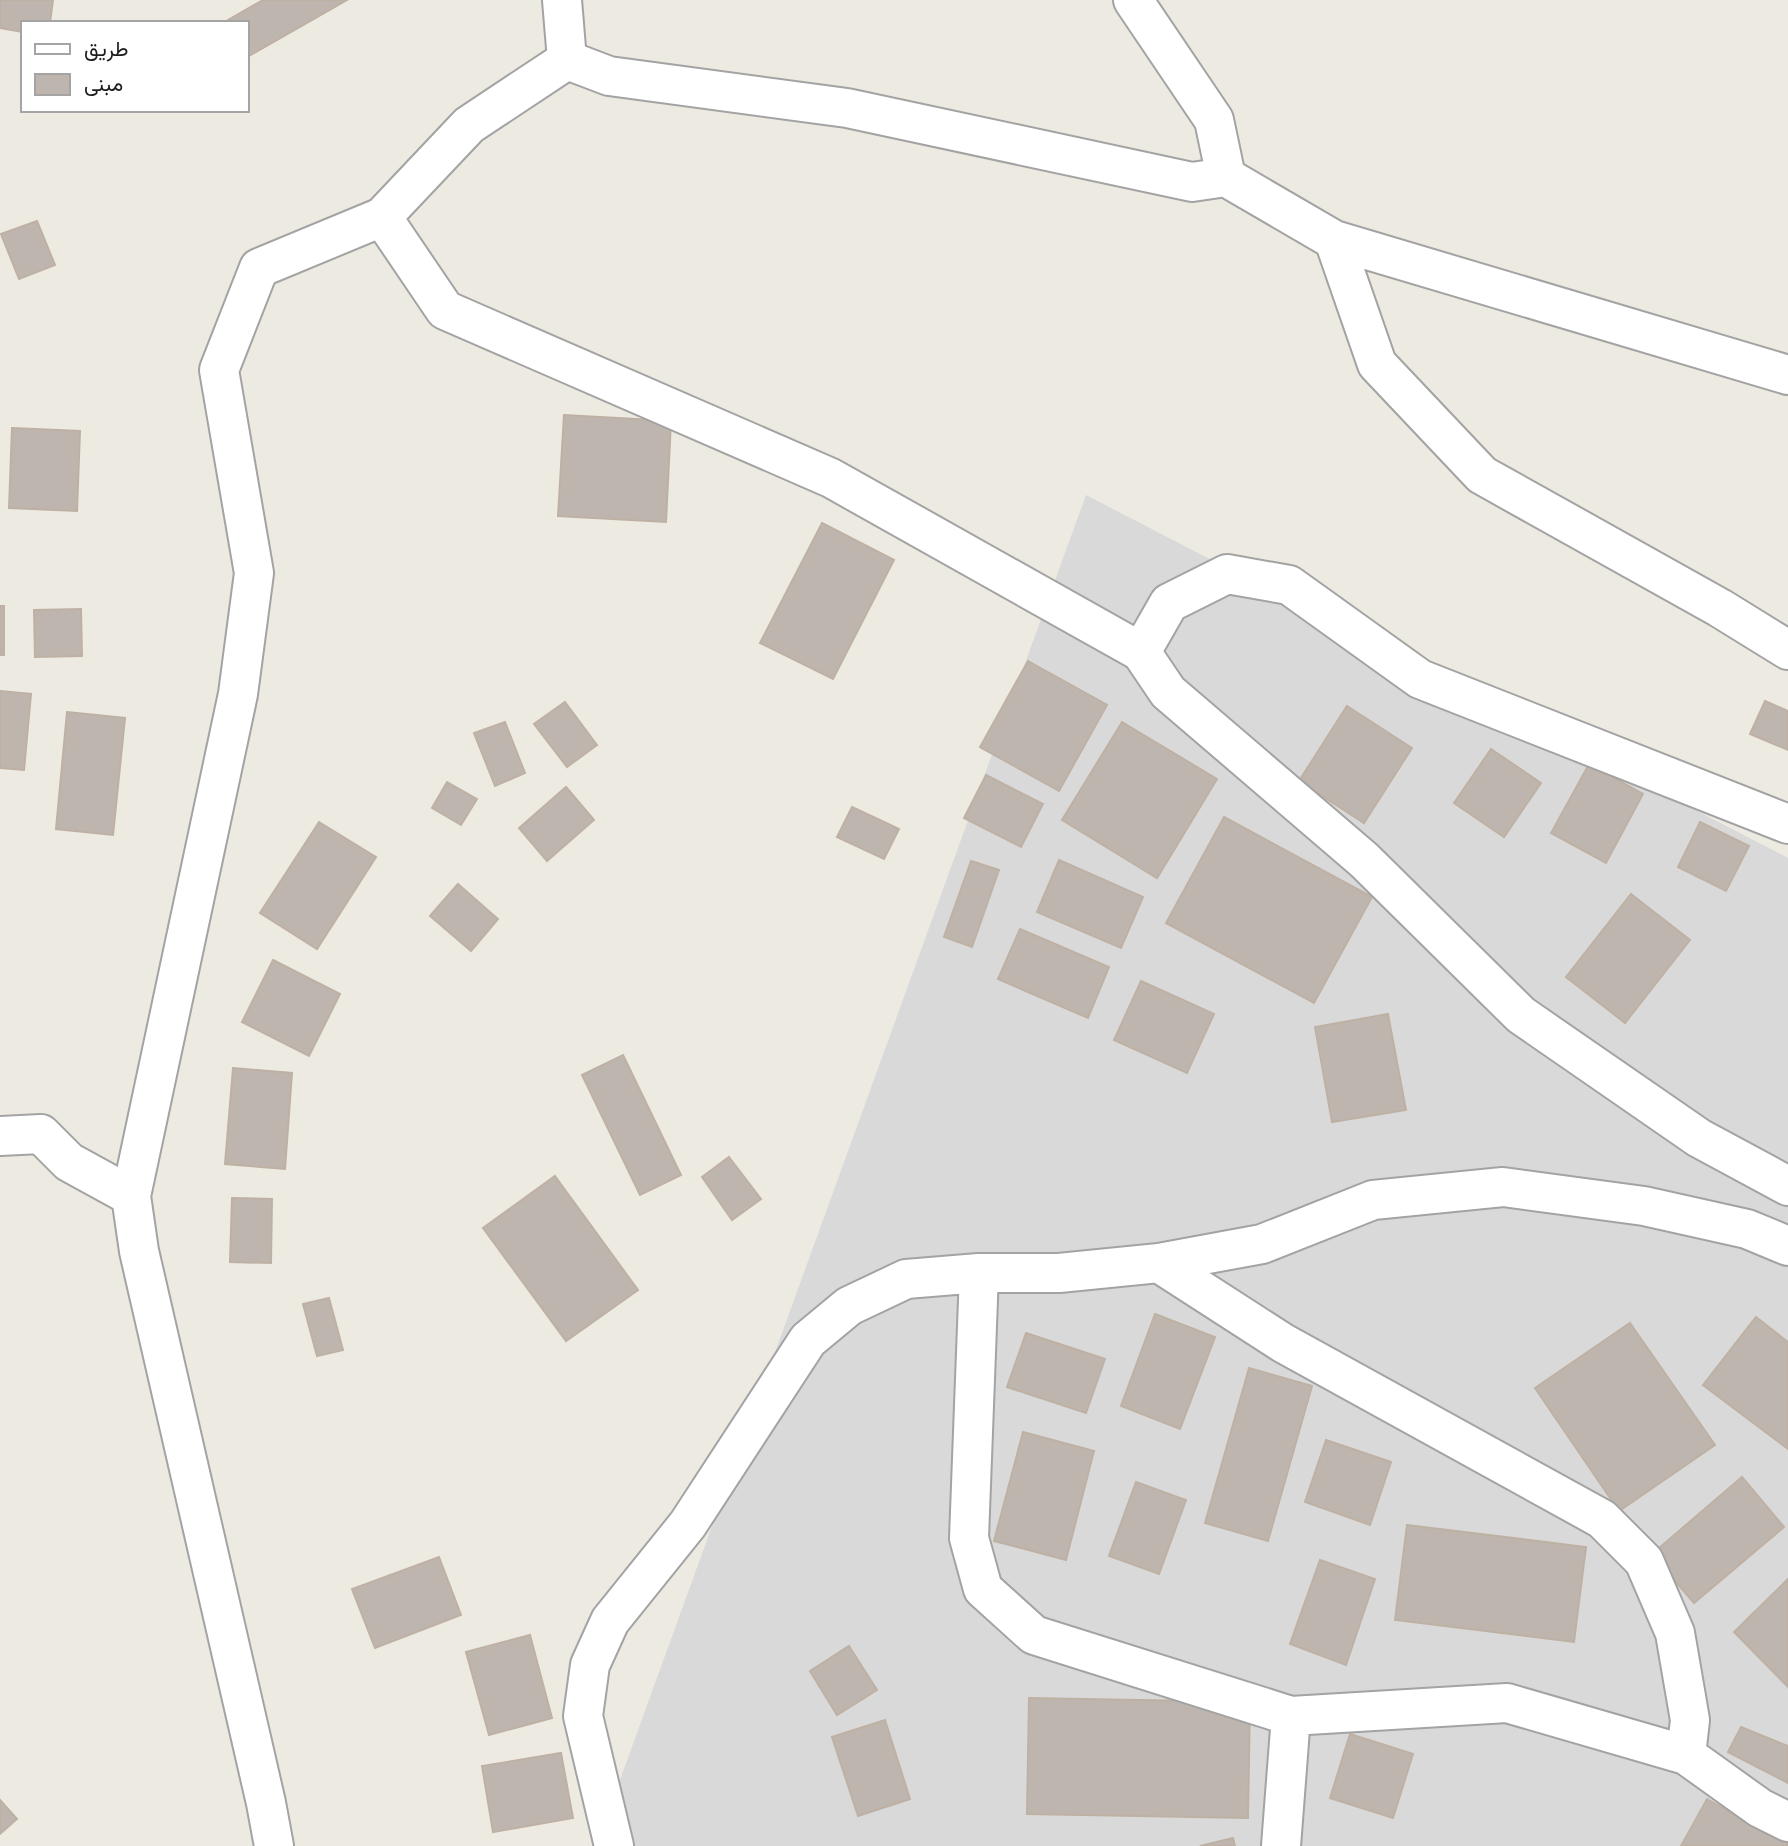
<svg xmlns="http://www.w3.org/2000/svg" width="1788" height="1846" font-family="'Open Sans',Vazirmatn,sans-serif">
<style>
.residential{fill:#dad9d9}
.building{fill:#beb6ae;stroke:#beb1a4;stroke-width:2}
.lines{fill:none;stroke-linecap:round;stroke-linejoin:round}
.minor-casing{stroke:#a3a3a3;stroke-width:42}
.minor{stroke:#fff;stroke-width:38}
</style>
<rect width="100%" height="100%" fill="#edeae1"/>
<path class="residential" d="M1086 495 1788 858V1846H596Z"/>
<path class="building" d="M0 0H53L50 23H23V32L0 28Z
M263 0H347L247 57V23H223Z
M37 221 55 265 19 279 1 234Z
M564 415 671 421 666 522 558 516Z
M12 428 80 431 77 511 9 508Z
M822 523 894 560 833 679 760 643Z
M0 606H4V655H0Z
M81 609 82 656 35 657 34 610Z
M1028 661 1107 705 1059 791 980 747Z
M0 691 31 694 24 770 0 768Z
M1765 701 1788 711V750L1750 734Z
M565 702 597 745 567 767 534 724Z
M1347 706 1412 748 1364 823 1299 781Z
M67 712 125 718 113 835 56 829Z
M505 722 525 773 495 786 474 733Z
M1122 722 1217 779 1157 878 1062 820Z
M1491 749 1541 783 1504 837 1454 803Z
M1589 764 1643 794 1606 863 1551 833Z
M986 775 1043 804 1021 847 964 818Z
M447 782 477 799 461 825 432 808Z
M566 787 594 820 547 861 519 828Z
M852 807 899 829 884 859 837 837Z
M1224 817 1372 897 1314 1003 1166 923Z
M319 822 376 857 317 949 260 913Z
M1700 822 1749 846 1726 891 1678 867Z
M1059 860 1143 897 1121 948 1037 912Z
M971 861 999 870 972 947 944 937Z
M458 884 498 919 471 951 430 916Z
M1631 894 1690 940 1625 1023 1566 977Z
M1020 929 1109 967 1088 1018 998 979Z
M273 960 340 994 309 1056 242 1022Z
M1141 981 1214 1014 1187 1073 1114 1040Z
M1388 1014 1406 1110 1332 1122 1315 1027Z
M623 1055 681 1175 640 1195 582 1075Z
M233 1068 292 1073 285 1169 225 1164Z
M729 1157 761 1199 732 1220 702 1177Z
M555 1176 638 1290 566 1341 483 1228Z
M232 1198 272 1199 271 1263 230 1262Z
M329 1298 343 1350 317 1356 303 1304Z
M1155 1314 1215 1337 1180 1429 1121 1406Z
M1756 1317 1788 1342V1449L1703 1385Z
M1630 1323 1715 1445 1619 1511 1535 1388Z
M1026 1333 1105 1359 1086 1413 1007 1387Z
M1249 1368 1312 1386 1268 1541 1205 1523Z
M1023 1432 1094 1451 1066 1560 994 1541Z
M1326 1440 1391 1462 1370 1525 1305 1502Z
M1742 1477 1784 1527 1694 1603 1652 1554Z
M1136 1482 1186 1500 1159 1574 1109 1556Z
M1407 1525 1586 1547 1574 1642 1395 1620Z
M439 1557 461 1615 375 1648 352 1589Z
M1320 1560 1375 1579 1346 1665 1290 1644Z
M1788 1579V1687L1734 1632Z
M530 1635 552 1718 489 1735 466 1652Z
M849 1646 877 1690 837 1715 810 1671Z
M1029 1698 1250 1702 1248 1818 1027 1814Z
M885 1720 910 1799 858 1816 832 1737Z
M1741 1727 1788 1746V1783L1728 1752Z
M1350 1734 1413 1754 1393 1818 1330 1798Z
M561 1753 573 1818 493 1832 482 1766Z
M1707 1799 1788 1844V1846H1681Z
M0 1800 17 1819 0 1834Z
M1233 1838 1235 1846H1200Z"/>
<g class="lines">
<g class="minor-casing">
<path id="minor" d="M562 0 567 60
M1133 0 1214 120 1226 177
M567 60 609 76 847 108 1192 182 1226 177 1334 240 1788 375
M382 217 445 310 831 478 1141 652 1168 692 1364 860 1521 1015 1699 1138 1788 1186
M1334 240 1377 364 1482 475 1720 608 1788 650
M1141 652 1169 603 1227 574 1289 585 1420 679 1788 824
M0 1136 41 1134 69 1162 131 1196 139 1251 266 1803 274 1846
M131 1196 238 694 254 573 219 370 259 268 382 217 469 125 567 60
M1159 1263 1283 1343 1602 1519 1644 1561 1675 1633 1690 1720 1686 1755
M979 1273 969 1538 983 1589 1034 1635 1291 1716 1507 1703 1686 1755 1760 1808 1788 1822
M614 1846 583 1716 590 1665 610 1621 688 1524 808 1340 849 1306 906 1279 979 1273H1059L1159 1263 1262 1244 1373 1200 1503 1187 1644 1206 1747 1229 1788 1246
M1281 1846 1291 1716"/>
</g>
<use href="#minor" class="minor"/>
</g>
<rect x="21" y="21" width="228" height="91" fill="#ffffff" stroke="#a4a4a4" stroke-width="2"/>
<rect x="35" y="44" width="35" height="10" fill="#ffffff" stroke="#a4a4a4" stroke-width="2"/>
<text x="84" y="56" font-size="21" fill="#1c1c1c">طريق</text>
<rect x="35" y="74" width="35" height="21" fill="#beb6ae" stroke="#a4a4a4" stroke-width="2"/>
<text x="84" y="91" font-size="21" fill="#1c1c1c">مبنى</text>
</svg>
